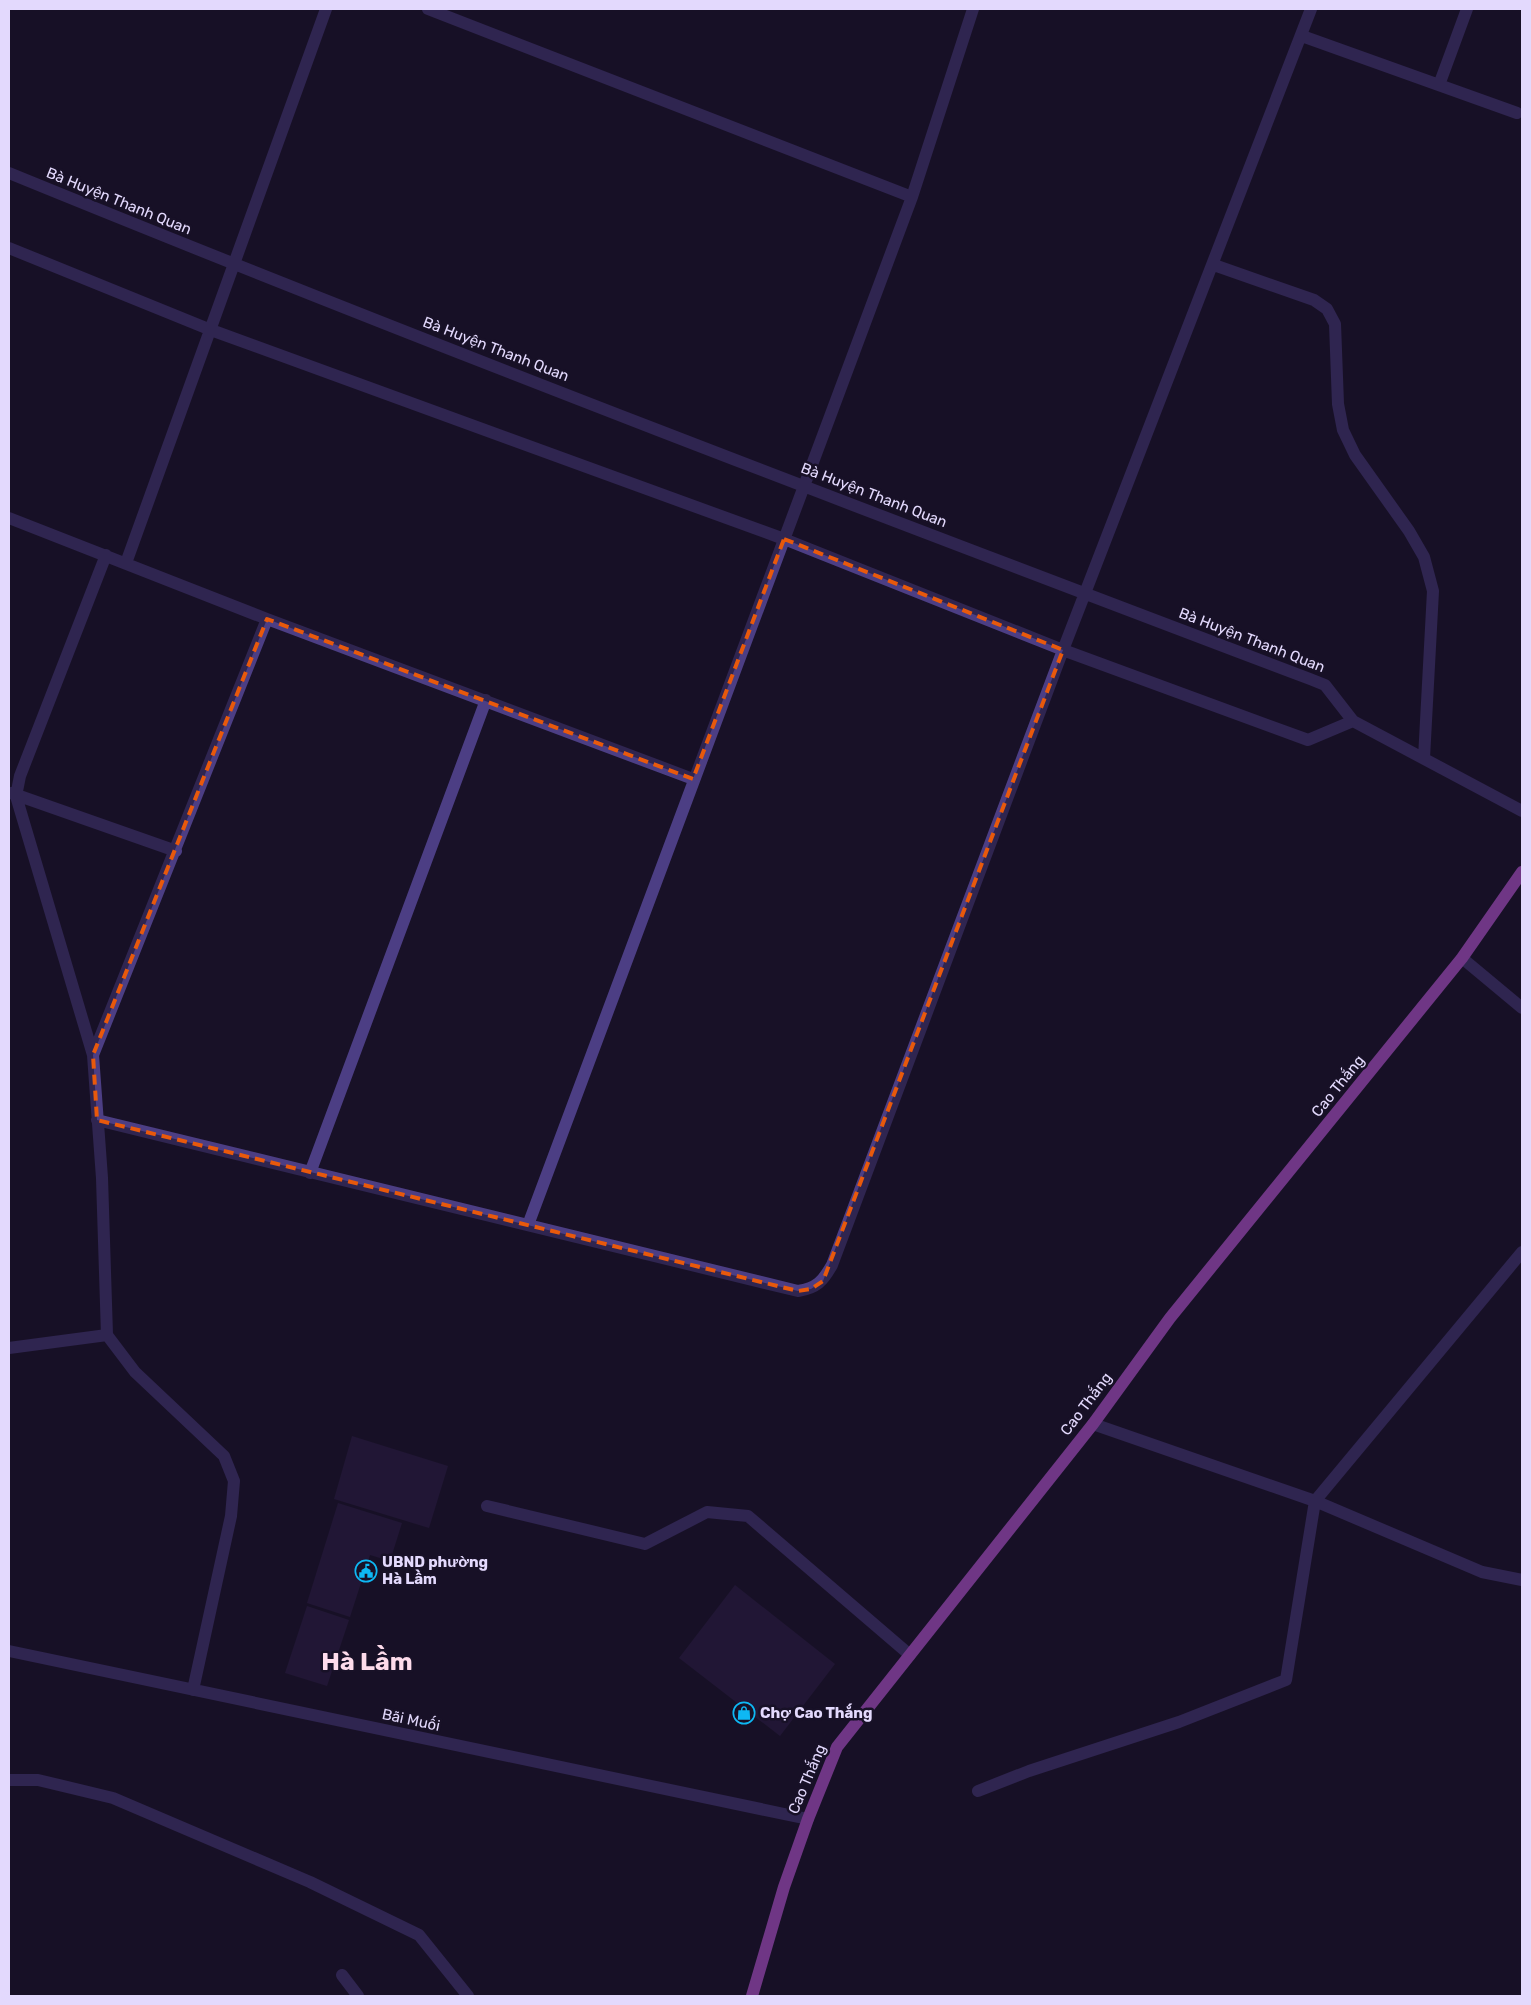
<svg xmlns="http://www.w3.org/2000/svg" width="1531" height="2005" font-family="Rubik,sans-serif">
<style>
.building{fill:#2d1e47}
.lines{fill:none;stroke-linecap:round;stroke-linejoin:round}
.minor{stroke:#4c3e84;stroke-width:12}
.major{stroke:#d965f8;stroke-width:12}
.marked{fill:none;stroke:#e8590c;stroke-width:4;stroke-dasharray:10 6;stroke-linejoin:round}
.labels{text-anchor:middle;stroke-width:5;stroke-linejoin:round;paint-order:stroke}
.street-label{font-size:15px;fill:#e3d9fd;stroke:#181127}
.poi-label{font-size:15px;font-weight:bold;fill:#e3d9fd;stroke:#181127;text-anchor:start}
.town-label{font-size:25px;font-weight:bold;fill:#fddbeb;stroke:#181127}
</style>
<rect width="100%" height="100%" fill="#181127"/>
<path class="building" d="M352 1436 448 1466 429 1528 334 1499Z
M338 1503 402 1523 390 1561 370 1555 350 1617 307 1603Z
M735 1585 835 1664 780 1736 679 1658Z
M307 1606 349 1620 327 1686 285 1673Z"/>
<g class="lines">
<path class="minor" d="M428 9 912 197
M1302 36 1517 113
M1439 85 1467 9
M9 173C440 349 875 514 1310 679L1325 685 1353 721 1522 811
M9 248 211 330 784 539 1063 650 1308 740 1353 721
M1214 265 1314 300 1327 309 1335 324 1338 404 1343 430 1355 455 1409 531 1424 557 1433 591 1424 758
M9 518 267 619 693 779
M106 555 20 776 16 796 93 1055 102 1178 107 1335 135 1372 224 1456 234 1481 231 1516 193 1690
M126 563 326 9
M11 793 176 851
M1462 958 1522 1008
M93 1055 267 619
M97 1120 798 1291C817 1288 823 1281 832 1265L1063 650 1311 9
M310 1173 486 700
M528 1225 912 197 973 9
M9 1348 107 1335
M1093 1424 1315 1501 1482 1572 1522 1580
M487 1506 645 1544 707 1512 748 1516 910 1655
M9 1651 808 1819
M9 1780H38L113 1798 310 1882 419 1935 468 1996
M978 1791 1029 1771 1179 1722 1286 1680 1315 1501 1522 1252
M342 1975 358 1996"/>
<path class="major" d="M752 1996 784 1887 808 1819 837 1747 1093 1424 1170 1318 1462 958 1522 872"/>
</g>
<path d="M0 0H1531V2005H0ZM784 539 1063 650 823 1281 811 1289 798 1291 97 1120 93 1055 267 619 693 779Z" fill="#181127" fill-opacity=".55" fill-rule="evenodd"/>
<path class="marked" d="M784 539 1063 650 823 1281 811 1289 798 1291 97 1120 93 1055 267 619 693 779Z"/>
<defs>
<g id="civic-ring" transform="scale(1.125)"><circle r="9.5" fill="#181127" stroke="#0eb8f4" stroke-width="1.5"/><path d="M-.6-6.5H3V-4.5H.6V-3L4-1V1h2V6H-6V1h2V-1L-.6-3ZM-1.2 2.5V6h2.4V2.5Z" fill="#0eb8f4"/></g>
<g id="shop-ring" transform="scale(1.125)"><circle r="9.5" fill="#181127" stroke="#0eb8f4" stroke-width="1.5"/><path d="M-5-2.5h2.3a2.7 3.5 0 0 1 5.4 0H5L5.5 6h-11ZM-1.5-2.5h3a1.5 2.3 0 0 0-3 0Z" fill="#0eb8f4"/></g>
</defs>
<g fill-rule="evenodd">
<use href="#civic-ring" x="366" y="1571"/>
<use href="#shop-ring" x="744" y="1713"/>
</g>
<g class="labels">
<g class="street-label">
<text transform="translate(119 201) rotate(22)" y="5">Bà Huyện Thanh Quan</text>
<text transform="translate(496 349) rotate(21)" y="5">Bà Huyện Thanh Quan</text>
<text transform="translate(874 495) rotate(21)" y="5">Bà Huyện Thanh Quan</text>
<text transform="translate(1252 640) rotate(21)" y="5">Bà Huyện Thanh Quan</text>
<text transform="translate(1338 1086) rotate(-51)" y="5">Cao Thắng</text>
<text transform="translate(1086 1404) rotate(-53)" y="5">Cao Thắng</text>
<text transform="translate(411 1720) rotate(12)" y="5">Bãi Muối</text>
<text transform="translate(807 1779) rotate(-67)" y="5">Cao Thắng</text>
</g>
<g class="poi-label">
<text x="382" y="1567">UBND phường<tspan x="382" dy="17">Hà Lầm</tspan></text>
<text x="760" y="1718">Chợ Cao Thắng</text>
</g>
<g class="town-label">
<text x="367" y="1670">Hà Lầm</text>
</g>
</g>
<rect width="1531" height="2005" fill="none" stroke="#e3d9fd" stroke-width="20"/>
</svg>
